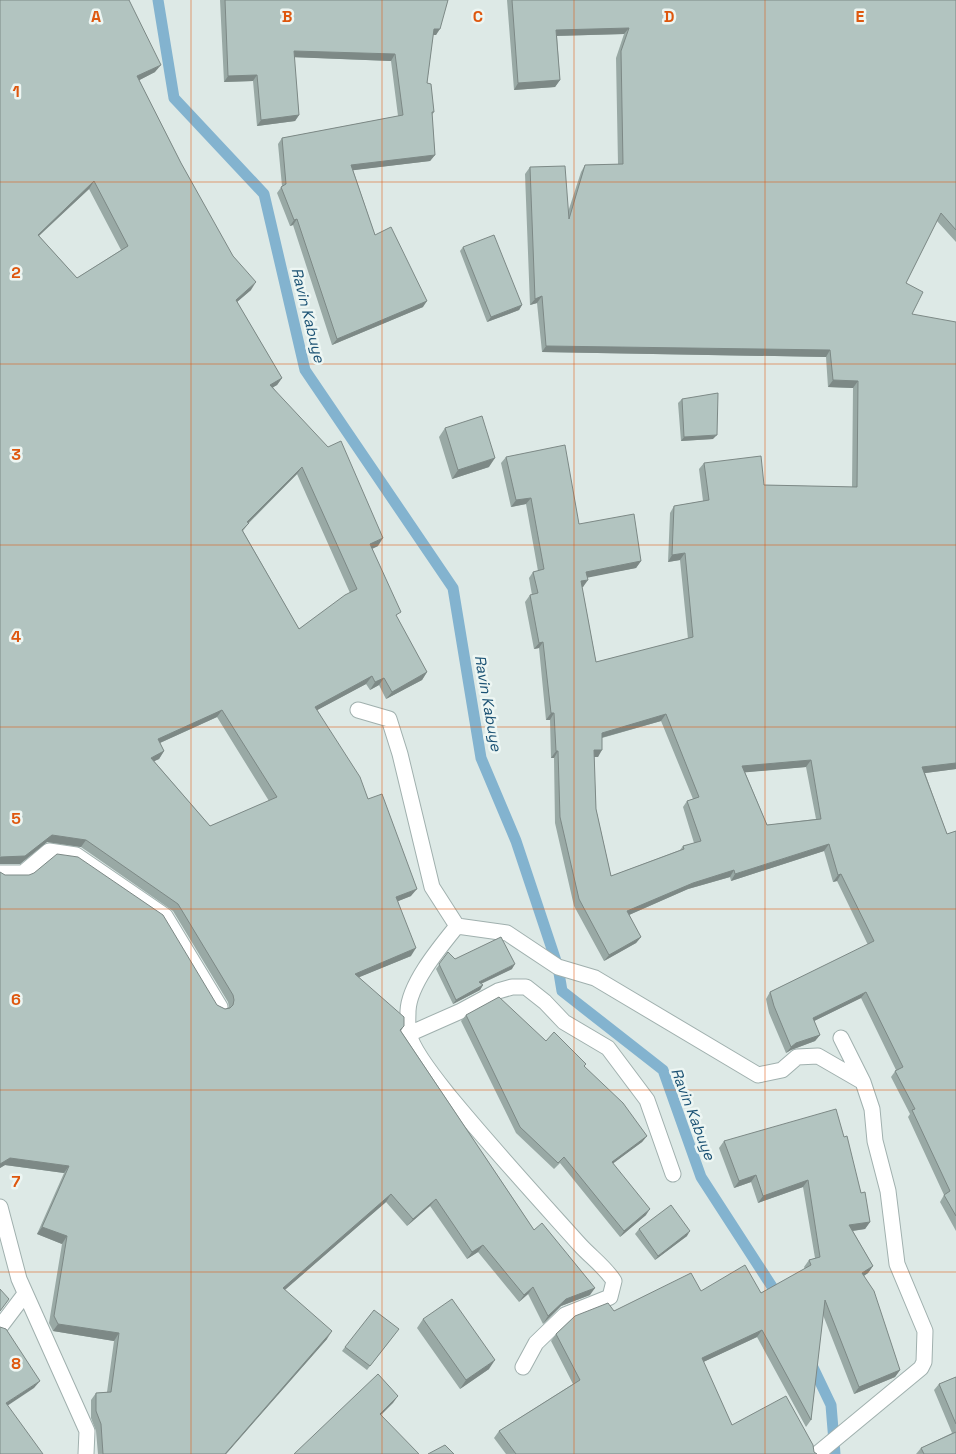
<svg xmlns="http://www.w3.org/2000/svg" width="956" height="1454" font-family="'Space Grotesk',sans-serif">
<style>
.lines{fill:none;stroke-linecap:round;stroke-linejoin:round}
.stream{stroke:#83b3cf;stroke-width:11}
.minor-casing{stroke:#a0b0ae;stroke-width:17}
.minor{stroke:#fff;stroke-width:15}
.wall{fill:#99a9a5;fill-rule:evenodd}
.shaded-wall{fill:#7d8986}
.building{fill:#b2c4c0;stroke:#7d8986;fill-rule:evenodd}
.grid{fill:none;stroke:#de570e;stroke-width:1;stroke-opacity:0.55}
.labels{text-anchor:middle;stroke-width:5;stroke-linejoin:round;paint-order:stroke}
.water-label{font-size:15px;font-style:italic;fill:#1a5173;stroke:#edf6f3}
.grid-label{font-size:16px;text-anchor:middle;font-weight:bold;fill:#de570e;stroke:#edf6f3;stroke-width:5;stroke-linejoin:round;paint-order:stroke}
</style>
<rect width="100%" height="100%" fill="#dde9e6"/>
<g class="lines">
<path class="stream" d="M158 0 174 98 264 194 305 370 453 588 481 758 516 841 558 967 562 991 663 1070 701 1177 780 1299
M810 1361 831 1405 835 1454"/>
<g class="minor-casing">
<path id="minor" d="M358 710 389 719 400 754 432 887 457 926 507 933 558 967 595 978 758 1075 782 1070 797 1057 818 1056 863 1082
M0 873H23L49 851 76 855 165 916 220 1007
M457 926C440 947 409 984 408 1011 408 1018 407 1027 409 1034 413 1052 438 1082 450 1097 492 1148 536 1196 580 1245 591 1257 605 1267 614 1281L610 1297 565 1315 536 1343 523 1367
M409 1034 461 1011 498 991 512 987H526L545 1002 564 1022 608 1048 647 1100 673 1174
M0 1207 19 1279 87 1431 86 1454
M0 1327 25 1294
M817 1454 921 1368 924 1362 925 1331 897 1264 888 1191 875 1141 872 1109 863 1082 841 1038"/>
</g>
<use href="#minor" class="minor"/>
</g>
<path class="wall" d="M0 0 155 72 139 80 181 163 251 290 237 302 282 378 277 385 273 387 378 546 372 549 397 618 427 672 422 680 386 699 379 685 370 690 366 684 317 710 368 799 411 896 398 901 411 956 359 977 404 1026 401 1031 534 1230 590 1295 561 1306 543 1324 528 1294 519 1302 478 1252 467 1259 430 1206 407 1226 386 1202 284 1290 327 1339 226 1454H98L96 1431 91 1418V1400L96 1393 107 1392 114 1341 53 1331 49 1323 62 1244 37 1234 64 1173 5 1165 0 1168V872L217 1005 225 1009 229 1007 228 1002 173 911 81 847 47 842 20 864H0ZM89 189 121 250 77 278 39 236ZM297 474 350 593 299 629 243 531 249 523ZM217 717 269 801 210 826 154 761 159 759 164 751 160 743Z
M220 0H448L436 35H433L427 83 434 112 432 115 435 155 430 161 353 170 375 235 423 307 332 345 293 225 290 226 277 193 282 186 278 144 282 138 398 116 391 61 294 57 299 115 295 121 257 126 253 81 224 82Z
M507 0H956V242L937 221 906 283 912 314 956 769 925 773 947 834 956 831V1231L940 1202 944 1195 908 1117 910 1114 891 1077 896 1070 861 998 814 1021 820 1035 815 1041 791 1050 786 1053 769 1013 766 999 770 992 868 945 837 881 833 882 824 851 731 881 730 877 688 889 629 915 641 937 636 943 604 961 574 906 555 823 554 758H551L550 720H546L539 648 534 649 525 602 530 595H532L529 578 533 572 538 571 526 504 511 507 501 463 506 457 579 524 641 561 636 568 587 577 583 587H582L596 662 688 639 680 560 668 562 670 513 674 506 703 501 699 469 704 463 764 485 852 487 853 388 828 387 826 357 542 352 537 303 530 305 525 174 530 167 568 212 581 172 585 165 618 164 616 58 624 34 557 36 560 80 555 87 514 90ZM661 721 693 799 687 801 683 807 694 843 683 846 680 850 611 876 596 809 594 757H598L602 738ZM806 767 816 819 767 825 745 772Z
M463 247 522 305 519 310 487 322 460 251Z
M682 399 713 439 681 441 678 403Z
M445 428 489 467 452 479 439 437Z
M448 952 455 959 512 969 481 984 483 985 480 990 453 1004 436 969Z
M466 1015 546 1041 584 1067 647 1136 642 1142 613 1163 646 1215 620 1237 560 1163 554 1169 516 1133 461 1021Z
M844 1137 870 1222 865 1229 853 1231 873 1266 868 1273 864 1276 900 1370 895 1377 854 1394 823 1315 811 1420 806 1427 757 1337 703 1362 732 1425 814 1452 817 1454H506L494 1438 499 1431 573 1384 551 1341 556 1334 614 1311 701 1291 761 1293 805 1269 804 1267 809 1260 815 1258 803 1187 758 1203 751 1182 734 1188 719 1148 724 1141Z
M639 1229 687 1236 655 1260 635 1234Z
M423 1319 489 1369 460 1389 417 1328Z
M395 1334 367 1370 342 1351 345 1347Z
M956 1377V1454H916L921 1448 952 1433 934 1390 939 1384Z"/>
<path class="shaded-wall" d="M629 28 624 34 552 36 556 30Z
M434 29H440L436 35H430Z
M294 51 395 54 391 61 289 57Z
M161 65 155 72 132 84 137 76Z
M257 75 253 81 224 82 228 76Z
M560 80 555 87 514 90 518 83Z
M299 115 295 121 257 126 261 120Z
M435 155 430 161 347 171 351 165Z
M94 181 89 189 32 242 38 235Z
M297 219 293 225 290 226 294 220Z
M256 282 251 290 231 307 236 300Z
M542 296 537 303 530 305 535 299Z
M427 301 423 307 332 345 337 339Z
M522 305 519 310 487 322 491 317Z
M546 346 830 350 826 357 542 352Z
M282 378 277 385 265 392 270 385Z
M833 380 858 381 853 388 828 387Z
M717 435 713 439 681 441 684 437Z
M495 458 489 467 452 479 458 470Z
M302 467 297 474 242 529 247 522Z
M531 498 526 504 511 507 516 500Z
M383 538 378 546 365 552 370 544Z
M685 553 680 560 668 562 672 555Z
M641 561 636 568 581 579 586 572Z
M588 580 583 587 576 588 581 581Z
M543 642 539 648 534 649 539 643Z
M427 672 422 680 386 699 392 692Z
M372 676 366 684 310 714 315 707Z
M384 678 379 685 370 690 375 682Z
M222 710 217 717 153 746 158 739Z
M551 713H554L550 720H546Z
M666 714 661 721 597 739 602 733Z
M594 750H602L598 757H589Z
M164 751 159 759 146 765 151 758Z
M556 751H558L554 758H551Z
M811 760 806 767 738 773 742 766Z
M956 763V769L918 774 922 767Z
M52 835 86 840 81 847 47 842 20 864H0V858L1 857Z
M829 844 824 851 731 881 735 874Z
M734 870 730 877 688 889 622 918 627 911 693 883Z
M841 874 837 881 833 882 838 875Z
M417 889 411 896 391 904 396 897Z
M641 937 636 943 604 961 609 955Z
M416 948 411 956 350 981 355 974Z
M515 964 512 969 476 986 479 982Z
M483 985 480 990 453 1004 456 1000Z
M866 992 861 998 808 1024 813 1018Z
M820 1035 815 1041 791 1050 786 1053 791 1047 796 1043Z
M647 1136 642 1142 607 1168 612 1162Z
M10 1158 69 1166 64 1173 5 1165 0 1168V1164Z
M756 1175 751 1182 734 1188 739 1181Z
M808 1180 803 1187 758 1203 763 1196Z
M391 1194 386 1202 278 1296 283 1288Z
M436 1199 430 1206 407 1226 413 1219Z
M650 1209 646 1215 620 1237 624 1231Z
M870 1222 865 1229 844 1232 849 1225Z
M42 1227 67 1236 62 1244 37 1234Z
M690 1231 687 1236 655 1260 658 1256Z
M483 1245 478 1252 467 1259 472 1252Z
M873 1266 868 1273 857 1280 862 1273Z
M533 1287 528 1294 519 1302 524 1295Z
M595 1288 590 1295 561 1306 543 1324 548 1316 566 1299Z
M58 1324 119 1333 114 1341 53 1331Z
M762 1330 757 1337 697 1365 702 1358Z
M332 1331 327 1339 226 1454H225Z
M495 1360 489 1369 460 1389 466 1380Z
M900 1370 895 1377 854 1394 859 1387Z
M40 1381 34 1388 1 1410 6 1403Z
M398 1396 393 1403 375 1421 380 1414Z"/>
<path class="building" d="M0 0H129L161 65 137 76 181 163 233 256 256 282 236 300 282 378 270 385 328 447 341 441 383 538 370 544 401 612 396 615 427 672 392 692 384 678 375 682 372 676 315 707 360 777 368 799 382 794 417 889 396 897 416 948 355 974 404 1017V1026L400 1030 534 1230 542 1223 595 1288 566 1299 548 1316 533 1287 524 1295 483 1245 472 1252 436 1199 413 1219 391 1194 283 1288 332 1331 225 1454H103L101 1424 96 1411V1393L111 1392 119 1333 58 1324 54 1316 67 1236 42 1227 69 1166 10 1158 0 1164V872L5 875H29L34 873 57 854 78 857 163 915 217 1005 225 1009 230 1008 233 1005 234 1000 233 995 178 904 86 840 52 835 25 856 1 857 0 858ZM94 181 128 246 77 278 38 235ZM302 467 357 589 345 595 299 629 242 530 249 523 247 522ZM222 710 277 797 210 826 151 758 164 751 158 739Z
M225 0H448L440 29H434L427 83 431 84 434 112H432L435 155 351 165 375 235 391 227 427 301 337 339 297 219 294 220 281 187 286 184 282 138 403 115 395 54 294 51 299 115 261 120 257 75 228 76Z
M512 0H956V230L941 213 906 283 923 292 912 314 956 322V763L922 767 947 834 956 831V1216L944 1195 950 1191 912 1110 915 1109 895 1071 903 1067 866 992 813 1018 820 1035 796 1043 791 1047 774 1006 770 992 874 941 841 874 838 875 829 844 735 874 734 870 693 883 627 911 641 937 609 955 579 899 560 817 558 751H556L554 713H551L543 642 539 643 530 595 538 593 533 572 544 569 531 498 516 500 506 457 565 445 579 524 634 514 641 561 586 572 588 580 581 581 596 662 693 637 685 553 672 555 674 506 709 500 704 463 761 456 764 485 857 487 858 381 833 380 830 350 546 346 542 296 535 299 530 167 565 166 569 219 585 165 623 164 621 51 629 28 556 30 560 80 518 83ZM666 714 699 797 687 801 701 841 683 846 684 849 611 876 596 809 594 750H602V733ZM811 760 821 819 767 825 742 766Z
M494 235 522 305 491 317 463 247Z
M718 393 717 435 684 437 682 399Z
M482 416 495 458 458 470 445 428Z
M501 937 515 964 479 982 483 985 456 1000 439 964 448 952 455 959Z
M499 997 546 1041 554 1032 586 1064 584 1066 623 1103 647 1136 612 1162 650 1209 624 1231 564 1157 558 1163 520 1127 466 1015Z
M836 1109 844 1137 847 1136 861 1193 865 1192 870 1222 849 1225 873 1266 862 1273 874 1291 900 1370 859 1387 825 1300 811 1420 762 1330 702 1358 732 1425 786 1396 813 1445 814 1452 817 1454H516L499 1431 580 1380 556 1334 575 1316 608 1303 614 1311 691 1273 701 1291 745 1265 761 1293 811 1265 809 1260 820 1257 808 1180 763 1196 756 1175 739 1181 724 1141Z
M671 1205 690 1231 658 1256 639 1229Z
M0 1289 9 1299 0 1311Z
M452 1299 495 1360 466 1380 423 1319Z
M374 1310 399 1329 370 1366 345 1347Z
M0 1327 6 1329 40 1381 6 1403 43 1454H0Z
M378 1374 398 1396 380 1414 419 1454H294Z
M956 1377V1424L939 1384Z
M956 1432V1454H924L921 1448Z
M445 1445 454 1454H428Z"/>
<path class="grid" d="M191 0V1454M382 0V1454M574 0V1454M765 0V1454M0 182H956M0 364H956M0 545H956M0 727H956M0 909H956M0 1090H956M0 1272H956"/>
<g class="labels">
<g class="water-label">
<text transform="translate(308 315) rotate(76)" y="5">Ravin Kabuye</text>
<text transform="translate(488 703) rotate(80)" y="5">Ravin Kabuye</text>
<text transform="translate(693 1114) rotate(69)" y="5">Ravin Kabuye</text>
</g>
</g>
<g class="grid-label">
<text x="96" y="22">A</text>
<text x="287" y="22">B</text>
<text x="478" y="22">C</text>
<text x="669" y="22">D</text>
<text x="860" y="22">E</text>
<text x="16" y="97">1</text>
<text x="16" y="278">2</text>
<text x="16" y="460">3</text>
<text x="16" y="642">4</text>
<text x="16" y="824">5</text>
<text x="16" y="1005">6</text>
<text x="16" y="1187">7</text>
<text x="16" y="1369">8</text>
</g>
</svg>
